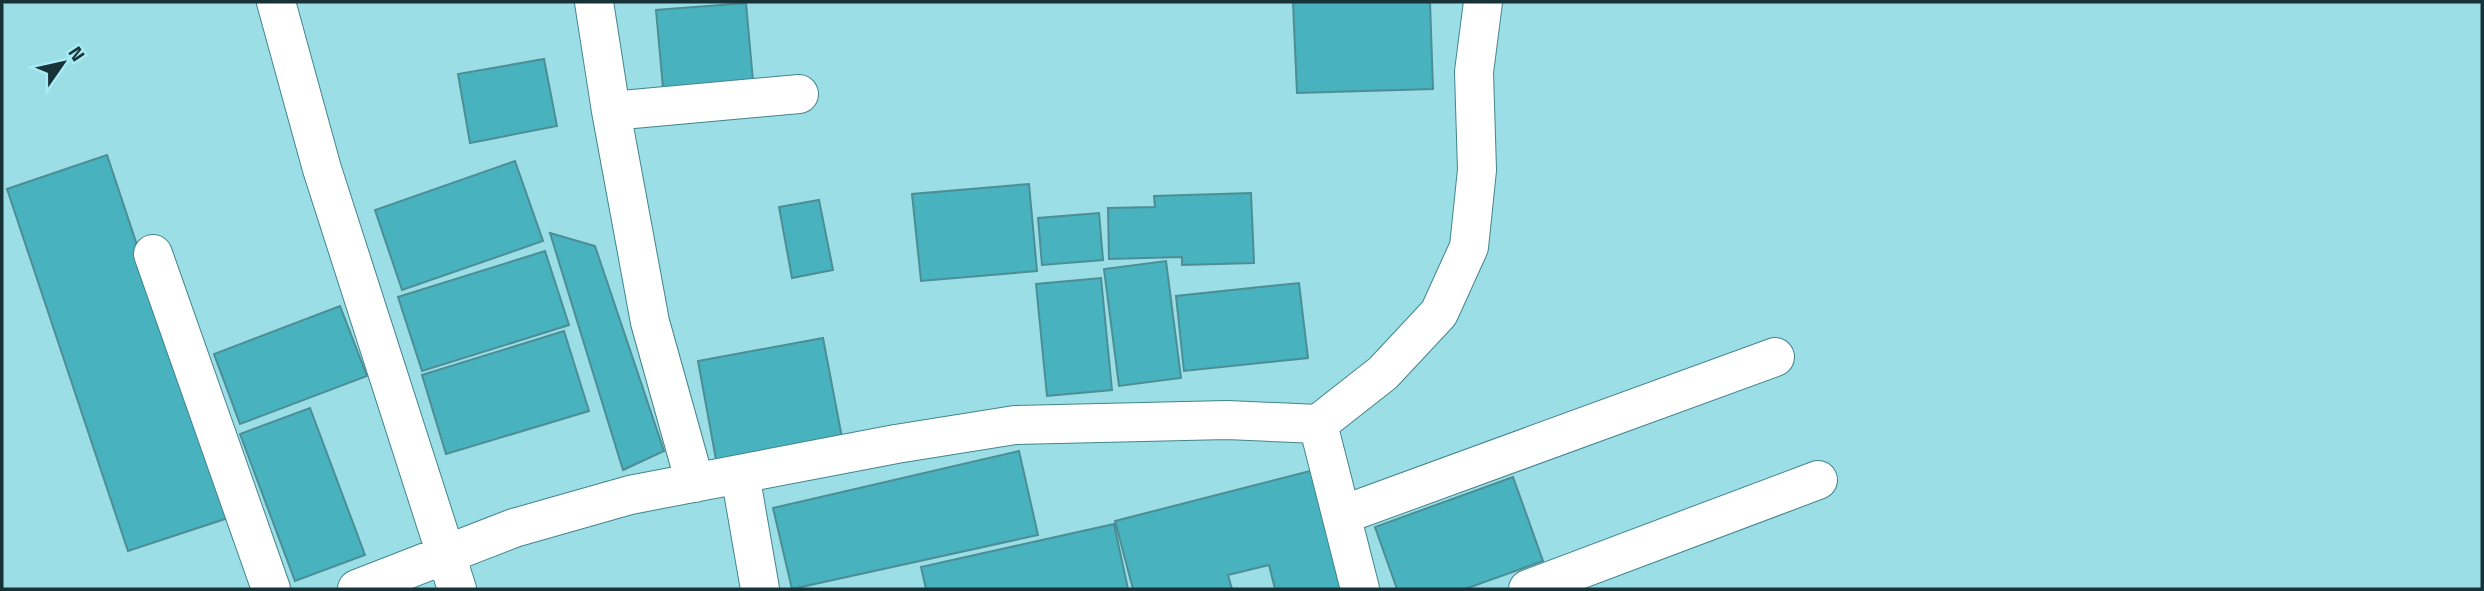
<svg xmlns="http://www.w3.org/2000/svg" width="2484" height="591" font-family="'Titillium Web',sans-serif">
<style>
.building{fill:#48b2be;stroke:#4c8e95;stroke-width:2}
.lines{fill:none;stroke-linecap:round;stroke-linejoin:round}
.minor-casing{stroke:#43858d;stroke-width:40}
.minor{stroke:#fff;stroke-width:38}
</style>
<rect width="100%" height="100%" fill="#9bdee6"/>
<path class="building" d="M1293 2H1430L1433 89 1297 93Z
M746 3 753 81 663 88 656 10Z
M544 59 557 126 470 143 458 74Z
M107 155 228 518 128 551 7 189Z
M515 161 543 241 402 290 375 210Z
M1029 184 1037 271 921 281 912 194Z
M1251 193 1254 263 1182 265V257L1109 259 1108 208 1155 207 1154 196Z
M819 200 833 270 792 278 779 207Z
M1099 213 1103 260 1042 265 1038 218Z
M550 233 595 246 664 451 623 470Z
M545 251 569 325 422 371 398 297Z
M1166 261 1181 378 1119 386 1104 269Z
M1101 278 1112 390 1047 396 1036 284Z
M1299 283 1308 358 1184 371 1176 296Z
M340 306 367 376 240 424 214 354Z
M564 331 589 411 446 454 422 375Z
M823 338 843 443 717 465 698 361Z
M310 408 365 555 295 581 240 434Z
M1019 451 1038 535 792 589 773 508Z
M1314 470 1344 589H1275L1269 565 1228 575 1232 589H1133L1115 521Z
M1513 477 1543 561 1465 589H1397L1375 527Z
M1114 524 1128 589H926L921 567Z"/>
<g class="lines">
<g class="minor-casing">
<path id="minor" d="M276 2 322 169 457 589
M594 2 611 111 650 322 695 483
M611 111 799 94
M153 254 271 589
M740 474 760 589
M1342 515 1775 357
M357 589 514 528 630 495 896 444 1015 425 1227 420 1318 424
M1360 589 1318 424 1383 373 1439 313 1469 247 1477 170 1474 72 1483 2
M1528 589 1818 480"/>
</g>
<use href="#minor" class="minor"/>
</g>
<rect width="2484" height="591" fill="none" stroke="#183337" stroke-width="7"/>
<g transform="translate(63 63) rotate(56)" stroke="#a8ebf4" stroke-width="5" paint-order="stroke">
<path d="M0-5L12 26L0 18L-12 26Z" fill="#183337"/>
<text y="-10" font-size="19" font-weight="bold" text-anchor="middle" fill="#183337">N</text>
</g>
</svg>
